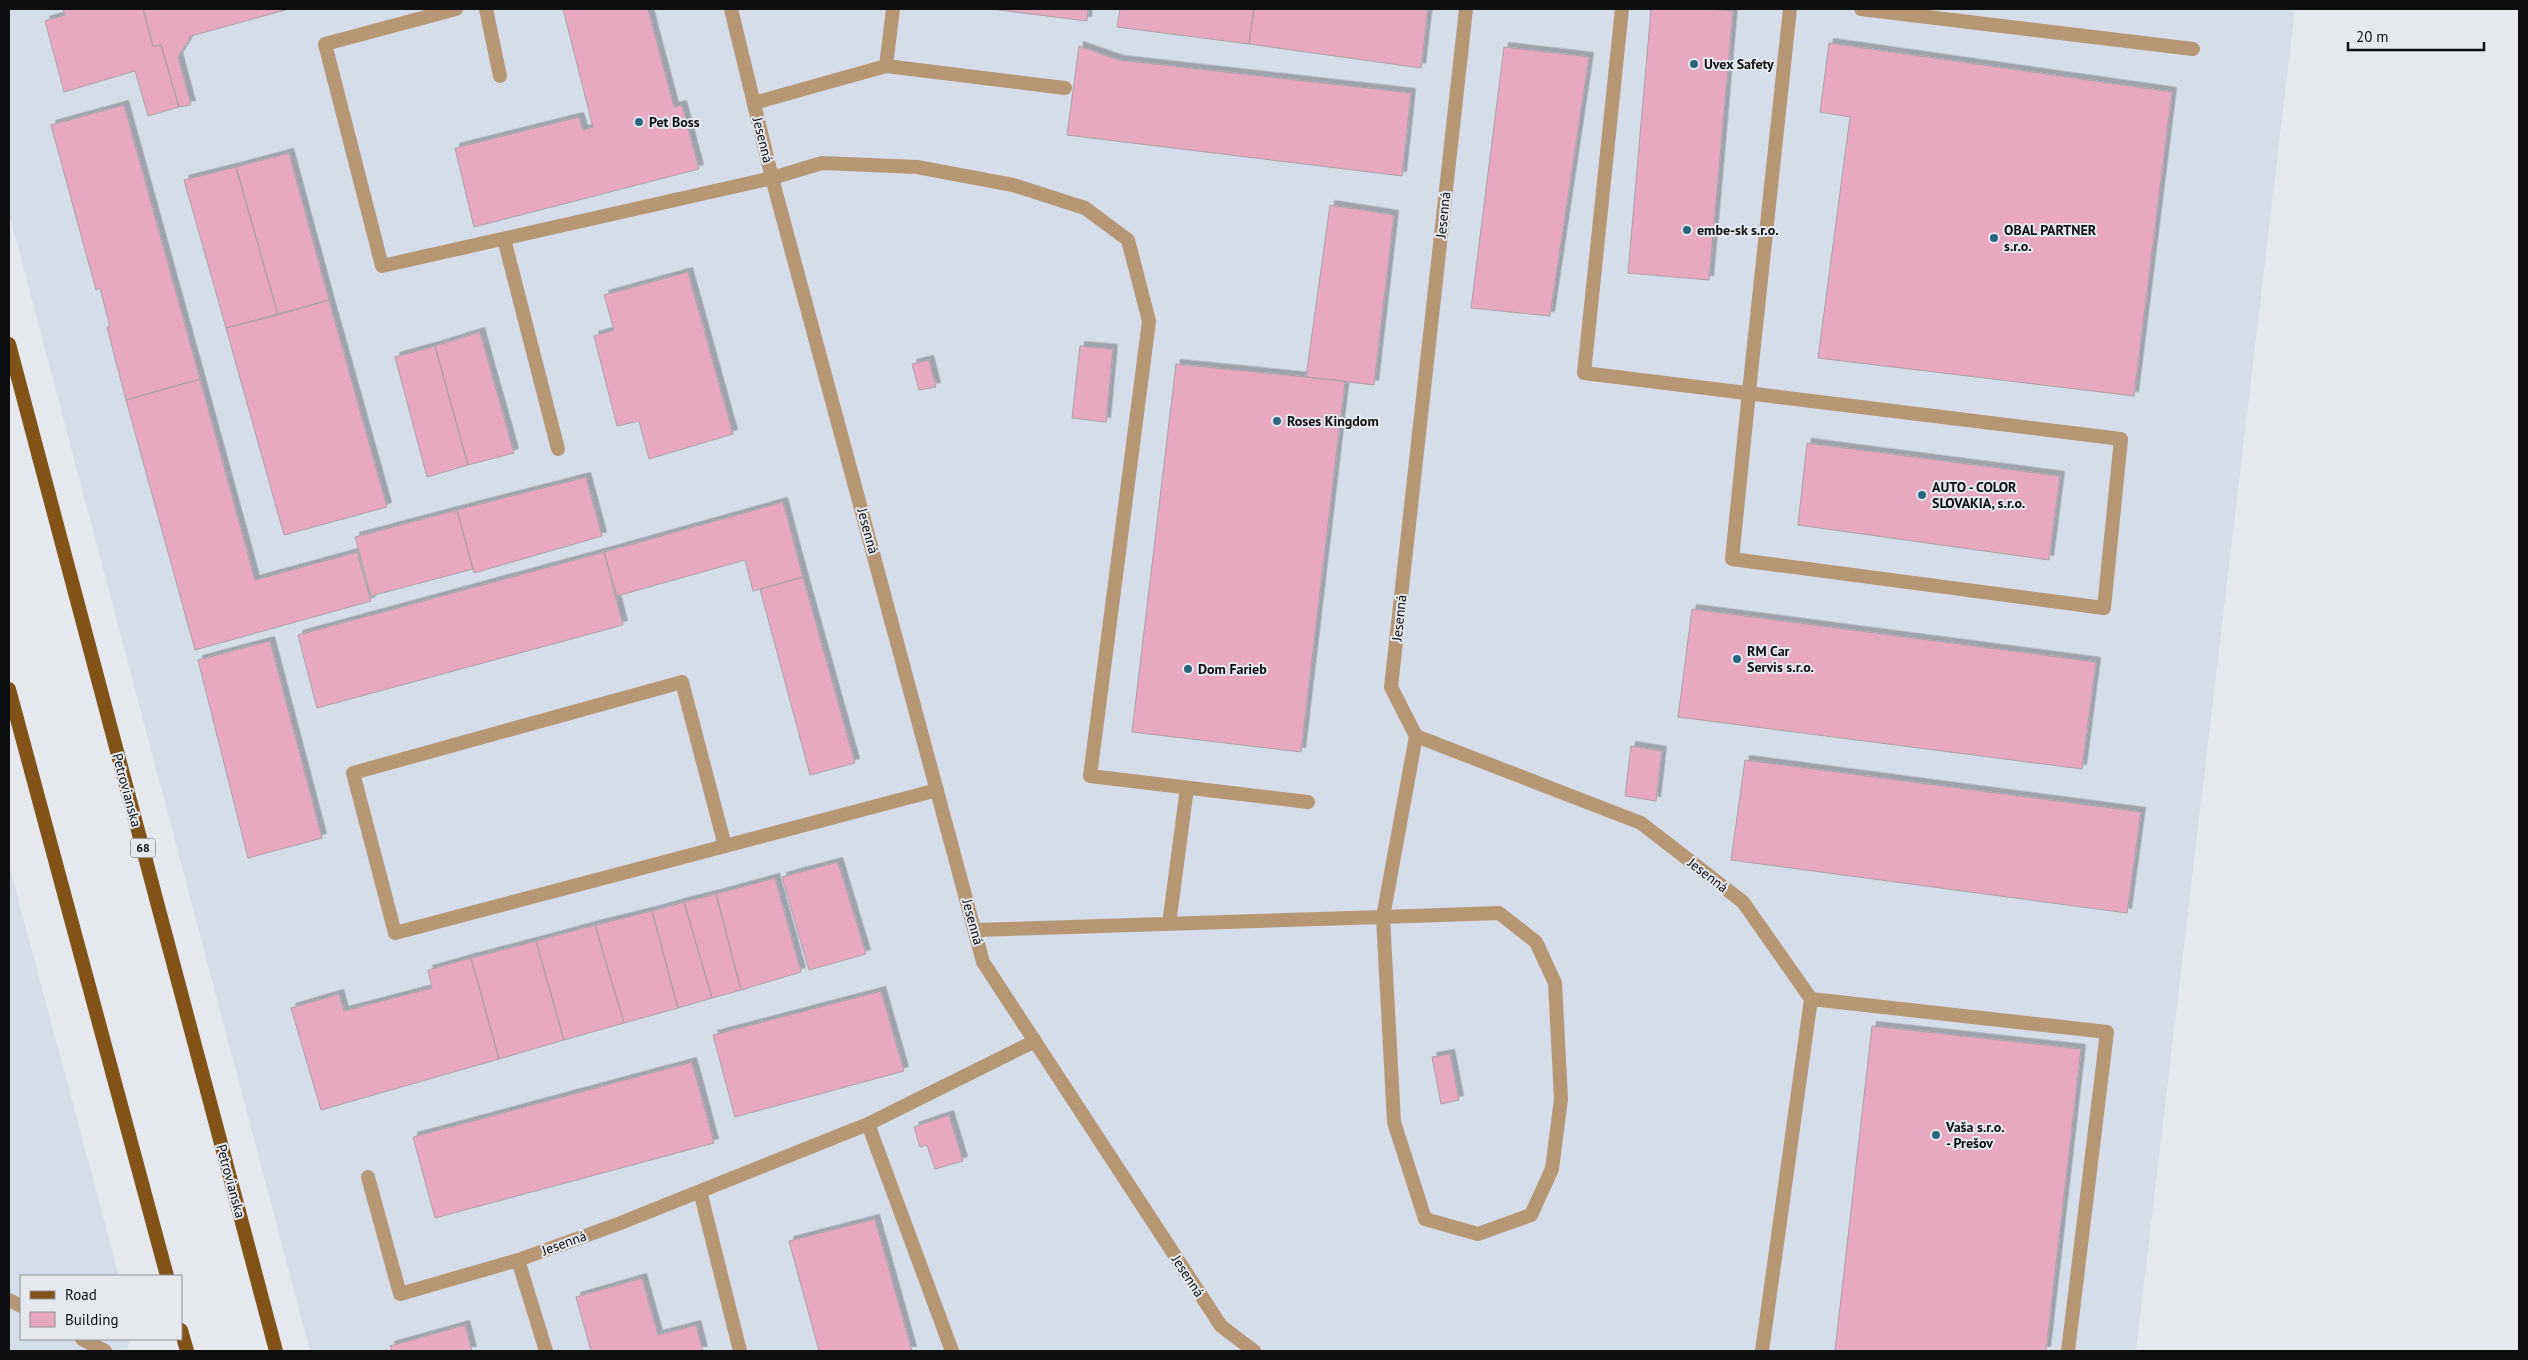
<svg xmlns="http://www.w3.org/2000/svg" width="2528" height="1360" font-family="'PT Sans',sans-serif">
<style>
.built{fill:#d6ddea}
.building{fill:#e7a8c0;stroke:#a9a2a4;filter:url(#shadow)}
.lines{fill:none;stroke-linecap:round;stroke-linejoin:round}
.service{stroke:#b79673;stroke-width:14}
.minor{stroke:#b79673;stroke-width:14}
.primary{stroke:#815318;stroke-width:14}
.poi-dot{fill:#2a677e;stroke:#e5e9ee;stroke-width:2}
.labels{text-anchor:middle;stroke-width:4;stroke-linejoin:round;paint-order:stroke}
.shield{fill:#e5e9ee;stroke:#4e5053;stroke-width:1}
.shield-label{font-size:12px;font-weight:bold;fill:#0d0e10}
.poi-label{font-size:14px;font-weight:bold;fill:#0d0e10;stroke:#e5e9ee;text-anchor:start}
.street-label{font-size:14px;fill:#0d0e10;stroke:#e5e9ee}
</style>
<defs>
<filter id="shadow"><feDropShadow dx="4.5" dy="-4.5" stdDeviation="0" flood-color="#0004"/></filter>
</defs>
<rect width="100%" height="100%" fill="#e5e9ee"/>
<path class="built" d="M9 9H2295L2136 1351H310L9 213Z
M9 865 119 1276H21V1339H131L126 1351H9Z"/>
<path class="building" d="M63 9H143L153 46 161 45 179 107 148 116 135 71 64 92 45 21 65 15Z
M143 9H289L191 36 178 57 191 105 179 107 161 45 153 46Z
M563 9H648L674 107 682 105 699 169 474 227 455 148 579 117 583 130 593 127Z
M991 9H1088L1087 21Z
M1120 9H1254L1249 44 1117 27Z
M1254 9H1428L1421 68 1249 44Z
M1651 9H1707L1733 11 1709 280 1628 273Z
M1829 43 2172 92 2134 396 1818 358 1850 117 1820 112Z
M1079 46 1119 60 1411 93 1402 176 1067 135Z
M1504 47 1589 57 1550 316 1471 308Z
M124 105 200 379 126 400 107 327H110L100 288 96 290 51 125Z
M289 153 329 300 278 315 236 167Z
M236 167 278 315 226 328 184 180Z
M1330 205 1394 215 1374 385 1306 377Z
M688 272 733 434 649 459 639 421 617 426 594 336 614 330 604 295Z
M329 300 387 507 284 535 226 328Z
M480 332 514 453 468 465 435 346Z
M435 346 468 465 427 477 395 357Z
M1080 346 1113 349 1106 422 1072 418Z
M929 360 936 387 919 390 912 364Z
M1176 364 1345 381 1301 752 1132 732Z
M200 379 255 580 357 552 371 601 195 650 126 400Z
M1807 443 2060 476 2049 560 1798 525Z
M586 477 602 536 474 573 457 510Z
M783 502 803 577 753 591 745 560 617 596 604 552Z
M457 510 473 569 371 596 355 537Z
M604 552 623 625 317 708 298 635Z
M803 577 855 763 810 775 760 589Z
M1692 609 2096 662 2082 769 1678 717Z
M270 641 322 838 248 858 198 660Z
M1631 746 1662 751 1656 801 1625 796Z
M1745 760 2141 812 2127 913 1731 860Z
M838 862 866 954 809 970 782 877Z
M775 878 801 972 741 990 716 894Z
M716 894 741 990 712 998 684 902Z
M684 902 712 998 678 1008 652 911Z
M652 911 678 1008 624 1023 595 925Z
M595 925 624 1023 564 1040 536 941Z
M536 941 564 1040 499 1059 471 958Z
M471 958 499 1059 321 1110 291 1008 339 994 344 1011 432 988 428 970Z
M881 991 904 1071 735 1117 713 1035Z
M1872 1026 2081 1049 2046 1351H1835Z
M1450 1054 1459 1100 1441 1104 1432 1057Z
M692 1062 714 1143 435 1218 413 1137Z
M949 1115 963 1161 935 1169 927 1145 920 1147 914 1127Z
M875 1219 912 1351H819L789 1241Z
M642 1278 658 1335 696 1325 703 1351H591L576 1297Z
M465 1325 472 1351H392L390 1346Z"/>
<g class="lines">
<path class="service" d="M456 9 325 44 382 266 772 178 822 163 917 167 1013 185 1085 208 1128 240 1149 321 1090 776 1308 802
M486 9 500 76
M1466 9 1391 687 1416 736 1641 823 1743 902 1811 999
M1622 9 1584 373 2121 439 2104 608 1732 559 1749 392 1751 373 1790 9
M1861 9 2193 49
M886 66 893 9
M754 103 886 66 1065 88
M504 239 558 449
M725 846 682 682 353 773 395 933 937 790
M1499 913 1536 942 1555 983 1561 1099 1552 1169 1531 1215 1478 1234 1425 1219 1394 1122 1383 917Z
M1169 924 1187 788
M975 930 1383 917 1416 736
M1811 999 2107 1032 2068 1351
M868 1124 952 1351
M368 1177 400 1294 518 1260
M700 1191 740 1351
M9 1300 21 1306
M82 1339 105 1351
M546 1351 518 1260 618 1224 868 1124 1035 1041
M1762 1351 1811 999"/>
<path class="minor" d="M731 9 772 178 983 962 1221 1326 1254 1351"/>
<path class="primary" d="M9 344 276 1351
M9 689 167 1276
M181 1330 187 1351"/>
</g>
<g class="poi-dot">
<circle cx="1694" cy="64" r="5"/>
<circle cx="639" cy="122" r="5"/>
<circle cx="1687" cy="230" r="5"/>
<circle cx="1994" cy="238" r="5"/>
<circle cx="1277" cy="421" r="5"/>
<circle cx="1922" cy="495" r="5"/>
<circle cx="1737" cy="659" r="5"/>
<circle cx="1188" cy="669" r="5"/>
<circle cx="1936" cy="1135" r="5"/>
</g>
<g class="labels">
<rect class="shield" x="130.5" y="838.5" width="25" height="19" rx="4"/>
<g class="shield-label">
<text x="143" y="852">68</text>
</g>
<g class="poi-label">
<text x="1704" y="69">Uvex Safety</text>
<text x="649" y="127">Pet Boss</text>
<text x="1697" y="235">embe-sk s.r.o.</text>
<text x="2004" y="235">OBAL PARTNER<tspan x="2004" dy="16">s.r.o.</tspan></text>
<text x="1287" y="426">Roses Kingdom</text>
<text x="1932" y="492">AUTO - COLOR<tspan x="1932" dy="16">SLOVAKIA, s.r.o.</tspan></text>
<text x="1747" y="656">RM Car<tspan x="1747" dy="16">Servis s.r.o.</tspan></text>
<text x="1198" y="674">Dom Farieb</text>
<text x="1946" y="1132">Vaša s.r.o.<tspan x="1946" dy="16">- Prešov</tspan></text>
</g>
<g class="street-label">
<text transform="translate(763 140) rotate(76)" y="5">Jesenná</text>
<text transform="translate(1443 215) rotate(-84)" y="5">Jesenná</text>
<text transform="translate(868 531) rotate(75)" y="5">Jesenná</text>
<text transform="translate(1399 618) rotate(-84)" y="5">Jesenná</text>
<text transform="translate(127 790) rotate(75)" y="5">Petrovianska</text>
<text transform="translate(1708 875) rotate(38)" y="5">Jesenná</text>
<text transform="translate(973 922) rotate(75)" y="5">Jesenná</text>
<text transform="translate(231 1181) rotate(75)" y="5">Petrovianska</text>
<text transform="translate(564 1243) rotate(-20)" y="5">Jesenná</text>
<text transform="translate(1188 1276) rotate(57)" y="5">Jesenná</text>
</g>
</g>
<rect width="2528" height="1360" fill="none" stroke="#0d0e10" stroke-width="20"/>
<rect x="20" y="1275" width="162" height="65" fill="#e5e9ee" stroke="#8f9195"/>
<rect x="30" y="1291" width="25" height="8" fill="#815318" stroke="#8f9195"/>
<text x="65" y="1300" font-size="15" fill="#0d0e10">Road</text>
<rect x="30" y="1312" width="25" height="15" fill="#e7a8c0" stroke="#8f9195"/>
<text x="65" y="1325" font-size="15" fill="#0d0e10">Building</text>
<path d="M2348 42v8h136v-8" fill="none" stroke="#0d0e10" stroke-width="2.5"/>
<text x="2356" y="42" font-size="15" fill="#0d0e10" stroke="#e5e9ee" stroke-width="4" paint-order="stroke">20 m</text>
</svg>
